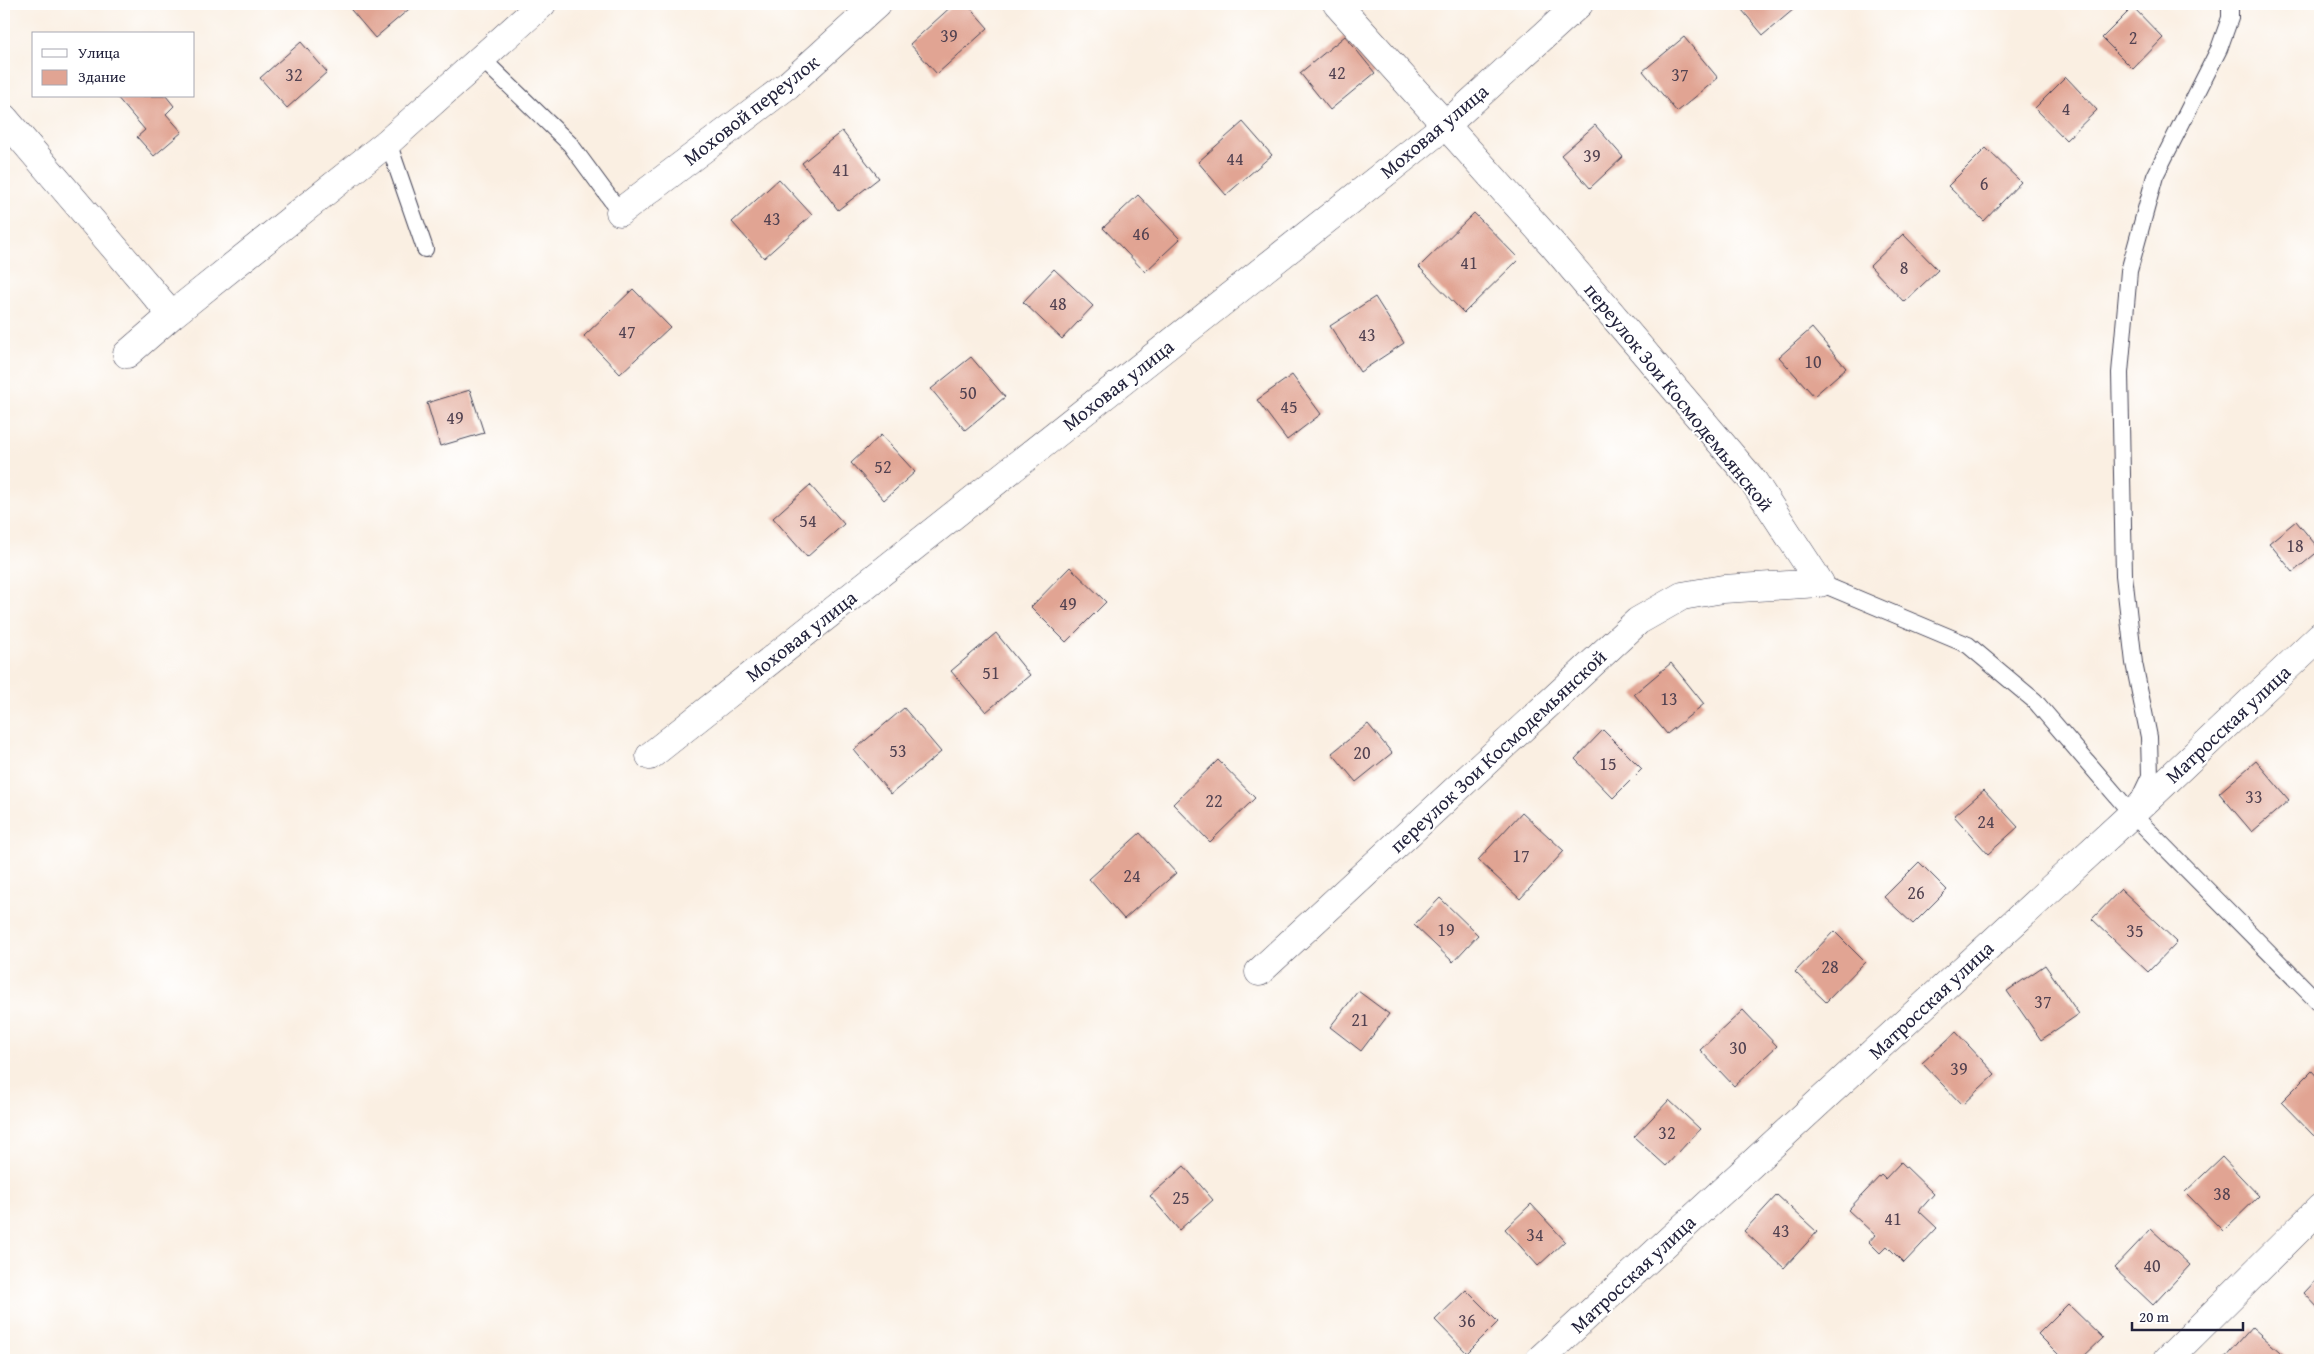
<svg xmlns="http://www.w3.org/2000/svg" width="2324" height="1364" font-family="'Gentium Book Plus',serif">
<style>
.building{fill:#e1a493}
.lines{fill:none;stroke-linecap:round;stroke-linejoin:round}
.service-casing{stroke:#424154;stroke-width:18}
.minor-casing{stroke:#424154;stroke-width:29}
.service{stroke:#fff;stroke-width:16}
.minor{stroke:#fff;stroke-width:28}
.labels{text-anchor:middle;stroke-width:4;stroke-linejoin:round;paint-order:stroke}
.number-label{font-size:18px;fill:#524251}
.street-label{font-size:20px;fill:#22223b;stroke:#fff}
</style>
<rect width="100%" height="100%" fill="#fff"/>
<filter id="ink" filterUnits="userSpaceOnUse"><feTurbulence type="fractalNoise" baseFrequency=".02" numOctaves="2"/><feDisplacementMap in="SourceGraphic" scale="10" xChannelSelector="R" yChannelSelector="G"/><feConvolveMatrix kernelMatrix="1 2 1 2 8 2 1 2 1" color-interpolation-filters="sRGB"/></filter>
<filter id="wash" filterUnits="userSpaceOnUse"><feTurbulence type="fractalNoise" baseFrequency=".0096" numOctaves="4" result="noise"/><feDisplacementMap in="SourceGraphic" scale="20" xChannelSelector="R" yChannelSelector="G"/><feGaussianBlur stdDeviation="1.12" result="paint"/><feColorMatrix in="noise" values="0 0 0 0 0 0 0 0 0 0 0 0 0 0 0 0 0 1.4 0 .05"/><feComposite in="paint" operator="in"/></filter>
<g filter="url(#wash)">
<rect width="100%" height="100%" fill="#faefe2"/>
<g id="blocks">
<path class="building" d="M346 4H415L375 38Z
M954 4H967L988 28 937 74 910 44Z
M1737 4H1800L1763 35Z
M2133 7 2163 38 2133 69 2102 38Z
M1345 36 1375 73 1330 110 1300 73Z
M1684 37 1718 78 1677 112 1643 71Z
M301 42 327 72 287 108 260 78Z
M2066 77 2097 110 2066 140 2035 108Z
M116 96H166L174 106 166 114 182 132 154 156 137 137 145 130Z
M1243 122 1272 155 1226 195 1198 162Z
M1595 125 1623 157 1590 188 1561 155Z
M842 131 879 178 838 210 802 163Z
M1986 148 2021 182 1984 221 1948 186Z
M779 179 812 215 764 258 732 222Z
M1138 195 1180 239 1145 272 1103 228Z
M1474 213 1519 259 1464 313 1419 267Z
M1903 234 1938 270 1904 302 1870 266Z
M1054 269 1093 306 1062 339 1023 302Z
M633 289 670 327 620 374 584 336Z
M1375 297 1404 343 1360 372 1330 326Z
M1812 328 1846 368 1814 396 1779 357Z
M971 357 1005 397 965 430 931 389Z
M1292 375 1321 414 1287 440 1257 400Z
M470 390 484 433 440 446 427 403Z
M881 435 915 472 884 500 851 463Z
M810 485 844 524 807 557 773 518Z
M2296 521 2320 550 2293 572 2269 543Z
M1070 567 1106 602 1066 642 1031 607Z
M996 633 1030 675 986 712 951 671Z
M1671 663 1704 704 1667 734 1634 694Z
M904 708 941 752 891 794 854 750Z
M1368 724 1392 753 1356 782 1332 753Z
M1603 730 1642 769 1613 798 1575 759Z
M1218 760 1255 798 1210 842 1173 804Z
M2256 761 2289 800 2252 832 2219 793Z
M1984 790 2018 827 1988 854 1954 816Z
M1522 812 1564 851 1520 899 1478 860Z
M1140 833 1176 873 1124 919 1089 879Z
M1919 862 1947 890 1913 924 1884 897Z
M2121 889 2177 942 2148 972 2092 919Z
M1440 898 1478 935 1453 962 1414 925Z
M1834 931 1865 962 1826 1002 1795 972Z
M2045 965 2079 1014 2041 1040 2007 991Z
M1358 991 1389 1014 1361 1051 1330 1027Z
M1743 1010 1777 1046 1734 1086 1700 1050Z
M1956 1032 1995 1074 1962 1105 1922 1063Z
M2312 1071 2320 1080V1129L2314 1136 2281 1102Z
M1669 1100 1700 1129 1666 1166 1634 1137Z
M2222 1157 2259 1196 2223 1231 2185 1192Z
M1901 1162 1934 1194 1919 1211 1937 1228 1904 1263 1887 1246 1880 1253 1869 1242 1875 1235 1848 1210 1881 1175 1885 1179Z
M1184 1166 1213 1200 1179 1230 1150 1196Z
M1777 1195 1817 1232 1784 1268 1744 1231Z
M1531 1204 1565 1241 1538 1266 1505 1229Z
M2151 1229 2190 1265 2153 1305 2114 1268Z
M2320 1276V1310L2304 1293Z
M1466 1290 1498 1322 1467 1353 1435 1320Z
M2068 1304 2103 1338 2080 1360H2064L2038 1334Z
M2252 1327 2289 1360H2223Z"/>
</g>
</g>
<g filter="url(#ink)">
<use href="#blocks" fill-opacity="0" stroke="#424154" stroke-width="1"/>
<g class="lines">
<g class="service-casing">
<path id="service" d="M2230 4V18L2219 49 2155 176 2129 271 2120 373 2124 575 2134 663 2149 737 2150 776 2132 814 2320 1004
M481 58 570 144 620 212
M388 142 425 249
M1820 583 1968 645 2035 701 2132 814"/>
</g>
<g class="minor-casing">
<path id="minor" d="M4 118 172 315
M620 212 788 85 877 4
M127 354 172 315 388 142 542 4
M650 756 1447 124 1579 4
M1259 972 1638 621 1682 596 1723 589 1820 583 1754 482 1553 245 1337 4
M1539 1360 2132 814 2320 636
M2167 1360 2320 1208"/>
</g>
<use href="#service" class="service"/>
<use href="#minor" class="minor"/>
</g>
</g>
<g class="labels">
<g class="number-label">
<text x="949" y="42">39</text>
<text x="2133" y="44">2</text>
<text x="1337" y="79">42</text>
<text x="294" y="81">32</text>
<text x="1680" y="81">37</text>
<text x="2066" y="115">4</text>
<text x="1592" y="162">39</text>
<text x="1235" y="165">44</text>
<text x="841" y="176">41</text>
<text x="1984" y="190">6</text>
<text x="772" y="225">43</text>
<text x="1141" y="240">46</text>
<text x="1469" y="269">41</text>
<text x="1904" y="274">8</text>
<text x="1058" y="310">48</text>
<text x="627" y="338">47</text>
<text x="1367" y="341">43</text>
<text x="1813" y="368">10</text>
<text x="968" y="399">50</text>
<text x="1289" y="413">45</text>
<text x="455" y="424">49</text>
<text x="883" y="473">52</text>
<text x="808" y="527">54</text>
<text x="2295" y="552">18</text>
<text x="1068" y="610">49</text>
<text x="991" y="679">51</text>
<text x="1669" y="705">13</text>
<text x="898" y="757">53</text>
<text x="1362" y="759">20</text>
<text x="1608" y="770">15</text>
<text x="2254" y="803">33</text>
<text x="1214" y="807">22</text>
<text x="1986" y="828">24</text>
<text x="1521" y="862">17</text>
<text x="1132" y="882">24</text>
<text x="1916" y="899">26</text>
<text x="1446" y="936">19</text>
<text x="2135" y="937">35</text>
<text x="1830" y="973">28</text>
<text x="2043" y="1008">37</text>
<text x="1360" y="1026">21</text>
<text x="1738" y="1054">30</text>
<text x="1959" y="1075">39</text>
<text x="1667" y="1139">32</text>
<text x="2222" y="1200">38</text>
<text x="1181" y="1204">25</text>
<text x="1893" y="1225">41</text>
<text x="1781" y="1237">43</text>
<text x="1535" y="1241">34</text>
<text x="2152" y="1272">40</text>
<text x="1467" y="1327">36</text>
</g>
<g class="street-label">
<text transform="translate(751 110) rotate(-38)" y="7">Моховой переулок</text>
<text transform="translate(1434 131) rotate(-40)" y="7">Моховая улица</text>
<text transform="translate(1118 385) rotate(-38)" y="7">Моховая улица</text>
<text transform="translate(1679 397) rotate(51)" y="7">переулок Зои Космодемьянской</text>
<text transform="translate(801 636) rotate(-38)" y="7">Моховая улица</text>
<text transform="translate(2228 724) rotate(-43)" y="7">Матросская улица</text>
<text transform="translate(1498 751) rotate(-43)" y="7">переулок Зои Космодемьянской</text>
<text transform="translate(1931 1000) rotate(-43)" y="7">Матросская улица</text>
<text transform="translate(1633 1274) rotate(-43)" y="7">Матросская улица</text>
</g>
</g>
<rect width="2324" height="1364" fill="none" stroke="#fff" stroke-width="20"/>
<rect x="32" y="32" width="162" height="65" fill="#ffffff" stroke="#a7a7b1"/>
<rect x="42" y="49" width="25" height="8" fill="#ffffff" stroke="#a7a7b1"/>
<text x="78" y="58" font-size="15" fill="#22223b">Улица</text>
<rect x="42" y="70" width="25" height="15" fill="#e1a493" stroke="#a7a7b1"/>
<text x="78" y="82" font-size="15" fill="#22223b">Здание</text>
<path d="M2132 1322v8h111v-8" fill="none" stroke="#22223b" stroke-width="2.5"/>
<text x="2139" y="1322" font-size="15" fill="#22223b" stroke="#ffffff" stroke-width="4" paint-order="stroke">20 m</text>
</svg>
